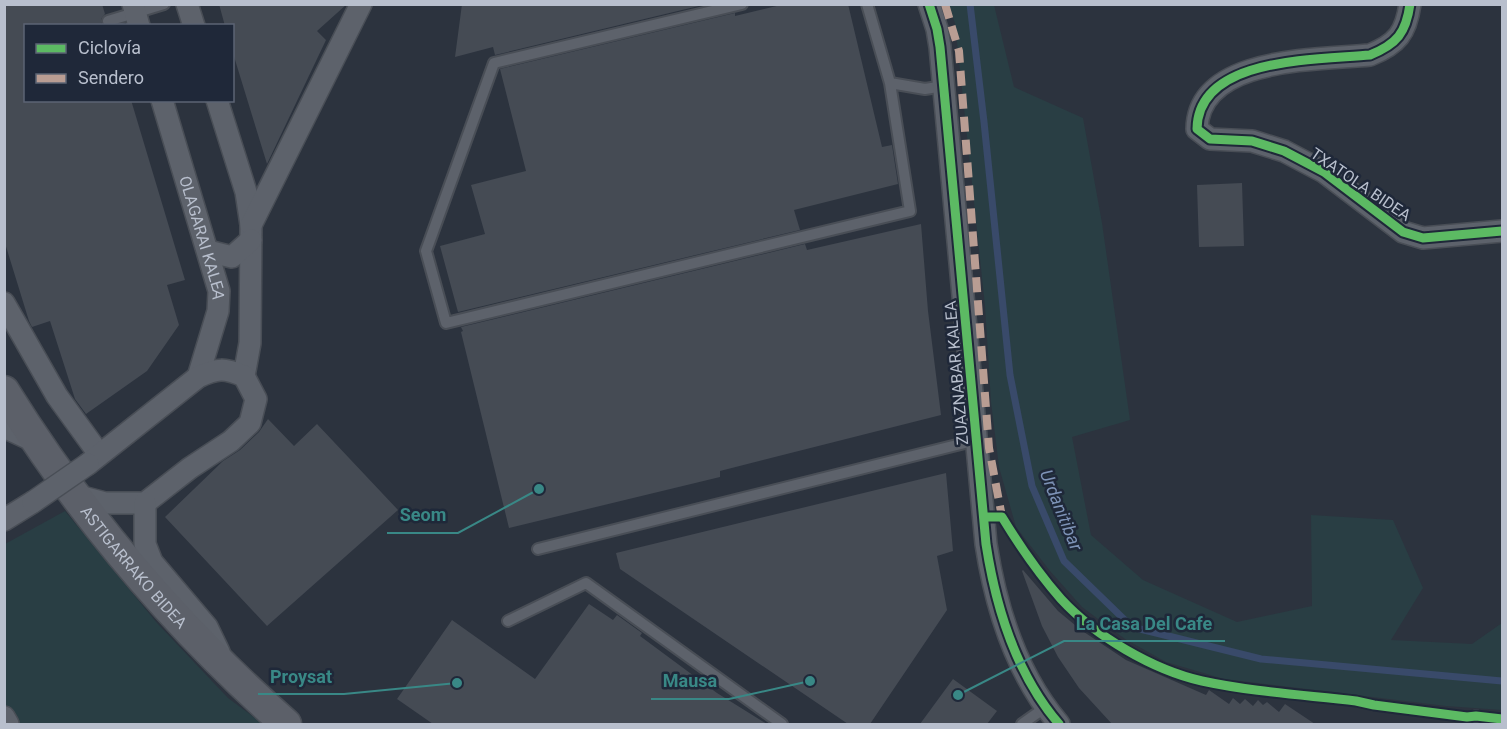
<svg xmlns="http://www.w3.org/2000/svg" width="1507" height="729" font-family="Roboto,sans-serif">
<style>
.green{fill:#293e44}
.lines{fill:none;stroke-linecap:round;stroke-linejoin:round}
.stream{stroke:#394a6a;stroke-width:7}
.building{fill:#454b54}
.service-casing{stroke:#494e56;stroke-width:14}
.minor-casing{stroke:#494e56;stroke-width:24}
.secondary-casing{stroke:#494e56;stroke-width:33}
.service{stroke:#5d626b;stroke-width:10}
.minor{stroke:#5d626b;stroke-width:21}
.secondary{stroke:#5c6069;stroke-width:30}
.minor-bridge-casing{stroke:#494e56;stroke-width:24;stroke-linecap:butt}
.minor-bridge{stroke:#5d626b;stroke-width:21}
.quiet{stroke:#b99d93;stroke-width:8;stroke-dasharray:15 8;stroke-linecap:butt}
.cycleway-casing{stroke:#1f2839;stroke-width:13}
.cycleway{stroke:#5cba63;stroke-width:9}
.labels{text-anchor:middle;stroke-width:5;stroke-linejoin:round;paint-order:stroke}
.street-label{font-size:16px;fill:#b8bfcd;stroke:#1f2839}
.water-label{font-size:18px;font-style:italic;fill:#7d92b6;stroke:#1f2839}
.leader{fill:none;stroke:#398886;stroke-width:2}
.callout-dot{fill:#398886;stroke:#1f2839;stroke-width:2}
.callout-label{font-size:18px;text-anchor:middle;font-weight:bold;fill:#398886;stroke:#1f2839;stroke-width:5;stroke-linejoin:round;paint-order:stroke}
</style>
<rect width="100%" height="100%" fill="#2c333e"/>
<path class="green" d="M948 5H994L1014 87 1083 118 1102 223 1130 420 1072 437 1091 535 1143 580 1237 622 1312 606 1311 515 1393 520 1423 588 1391 640 1472 644 1502 623V710L1446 706 1224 679 1166 662 1125 639 1082 607 1050 571 1016 527 999 467 991 402 985 306 960 70 955 23Z
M65 511 157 623 228 698 263 724H5V544Z"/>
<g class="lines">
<path class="stream" d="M970 4 984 122 1010 375 1032 486 1064 561 1132 627 1261 659 1502 681"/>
</g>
<path class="building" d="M4 4H102L105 14 101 19 102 26H26V100H131L185 280 167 285 179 325 147 371 86 414 75 399 50 321 32 327 29 321 4 240Z
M219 4H347L317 31 326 40 267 164 232 50V26H225Z
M462 4H707L495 55 493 47 455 57Z
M785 4H848L882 147 892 145 898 184 794 210 800 230 458 312 440 246 485 234 471 185 526 171 500 69 735 13V16Z
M1242 183 1244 246 1199 247 1197 185Z
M921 224 928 311 941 415 720 471V477L509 528 461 332 463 331 461 327 805 244 807 250Z
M268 419 294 446 317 424 398 510 267 626 165 517 223 461 240 450 259 432Z
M946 473 953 551 937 556 947 610 870 724H848L620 569 616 553Z
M1023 570 1058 611 1081 630 1126 660 1206 695 1209 690 1229 704 1233 698 1240 704 1245 699 1253 706 1258 700 1263 705 1267 702 1279 712 1285 704 1315 724H1112L1079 688 1058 657 1042 626 1022 571Z
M589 604 613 620 617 615 642 633 640 636 717 693 767 724H433L397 699 452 620 535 679Z
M953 679 997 711 987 724H920Z"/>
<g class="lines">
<g class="service-casing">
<path id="service" d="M742 4 494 63 426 251 446 323 910 211 890 83 867 4
M108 21 164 4
M890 83 925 89 944 86
M538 549 977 440
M508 621 586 583 782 724
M1022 724 1046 707
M1473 724 1476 716"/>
</g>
<g class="minor-casing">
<g id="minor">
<path d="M133 4 139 26"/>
<path d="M187 4 194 26"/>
<path d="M929 4 937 29 940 47 986 544C996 609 1016 674 1059 724"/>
<path d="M1410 4C1406 33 1397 44 1370 55 1319 60 1198 56 1197 129L1210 139 1252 141 1284 151 1324 172 1403 232 1423 238 1502 231"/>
<path id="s1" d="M162 100 219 291 218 311 198 377"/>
<path d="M217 100 246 192 251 225 250 343 244 376"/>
<path d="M251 225 361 4"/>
<path d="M208 251 232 257 251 240"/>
<path d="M4 303 57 396 99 454"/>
<path d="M4 427 36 442"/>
<path d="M75 495 105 503H145L190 468 231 441 250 423 256 399 244 376C224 368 218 368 198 377L88 464"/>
<path d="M145 503V544L152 562 207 627 219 652"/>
<path d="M4 520 33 502"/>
<path d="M4 717 8 724"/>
</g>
</g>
<g class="secondary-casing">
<g id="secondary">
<path id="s2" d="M4 391C81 515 177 628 286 724"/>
</g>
</g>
<use href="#service" class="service"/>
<use href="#minor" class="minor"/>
<use href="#secondary" class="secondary"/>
<g class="minor-bridge-casing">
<path id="minor-bridge" d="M33 502 88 464"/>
</g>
<use href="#minor-bridge" class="minor-bridge"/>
<path class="quiet" d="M945 4 959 51 989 448 1002 517"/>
<g class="cycleway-casing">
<path id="cycleway" d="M929 4 937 29 940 47 986 544C996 609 1016 674 1059 724
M1410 4C1406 33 1397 44 1370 55 1319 60 1198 56 1197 129L1210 139 1252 141 1284 151 1324 172 1403 232 1423 238 1502 231
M984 517H1002C1019 545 1039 574 1061 599 1095 636 1153 670 1202 681 1253 692 1305 695 1356 701L1374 705 1467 717 1476 716 1502 719"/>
</g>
<use href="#cycleway" class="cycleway"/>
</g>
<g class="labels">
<g class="street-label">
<text transform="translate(1361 184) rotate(34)" y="6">TXATOLA BIDEA</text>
<text dy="6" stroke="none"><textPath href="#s1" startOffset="144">OLAGARAI KALEA</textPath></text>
<text transform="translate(956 373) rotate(-95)" y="6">ZUAZNABAR KALEA</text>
<text dy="6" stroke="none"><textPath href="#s2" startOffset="219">ASTIGARRAKO BIDEA</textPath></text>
</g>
<g class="water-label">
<text transform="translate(1061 510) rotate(68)" y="6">Urdanitibar</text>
</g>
</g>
<path class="leader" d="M539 489L458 533H387M958 695L1064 641H1225M457 683L344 694H258M810 681L729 699H651"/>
<g class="callout-dot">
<circle cx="539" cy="489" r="6"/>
<circle cx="958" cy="695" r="6"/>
<circle cx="457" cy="683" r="6"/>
<circle cx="810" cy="681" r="6"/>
</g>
<g class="callout-label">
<text x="423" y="521">Seom</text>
<text x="1144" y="630">La Casa Del Cafe</text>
<text x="301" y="683">Proysat</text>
<text x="690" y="687">Mausa</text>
</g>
<rect width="1507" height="729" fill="none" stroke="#b8bfcd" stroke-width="12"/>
<rect x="24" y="24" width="210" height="78" fill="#1f2839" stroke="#5c6474" stroke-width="1.5"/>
<rect x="36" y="44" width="30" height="9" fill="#5cba63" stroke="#5c6474" stroke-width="1.5"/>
<text x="78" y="54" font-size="18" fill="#b8bfcd">Ciclovía</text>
<rect x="36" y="74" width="30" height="9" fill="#b99d93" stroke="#5c6474" stroke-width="1.5"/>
<text x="78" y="84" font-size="18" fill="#b8bfcd">Sendero</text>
</svg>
